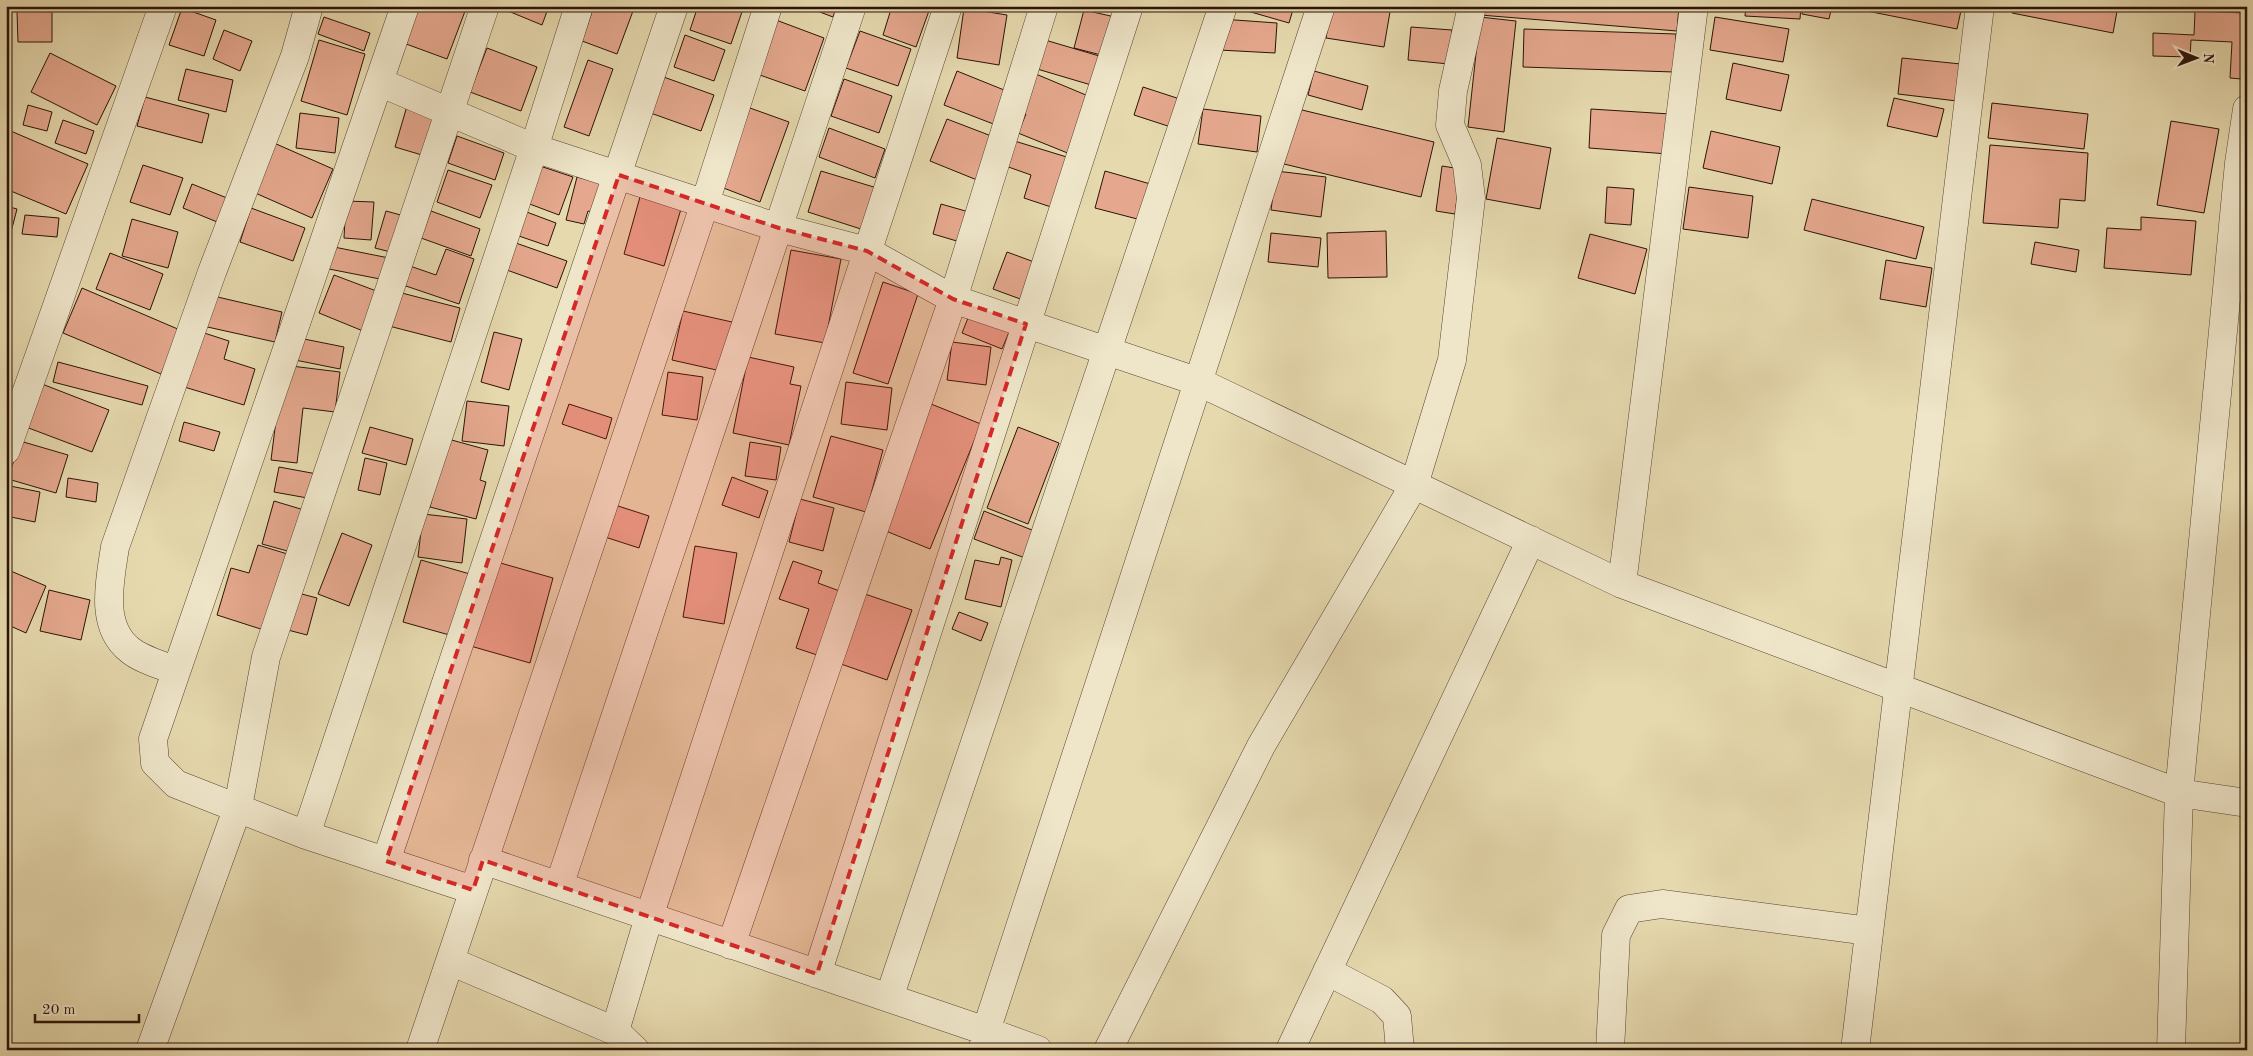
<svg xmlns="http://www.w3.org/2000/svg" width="2253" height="1056" font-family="'Old Standard TT',serif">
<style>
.building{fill:#e5a88e;stroke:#291307}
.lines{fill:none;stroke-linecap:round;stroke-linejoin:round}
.minor-casing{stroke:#584431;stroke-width:29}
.minor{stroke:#efe6ca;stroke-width:28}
.marked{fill:#d62828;fill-opacity:0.2;stroke:#d62828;stroke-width:4;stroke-dasharray:10 6;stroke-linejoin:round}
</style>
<rect width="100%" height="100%" fill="#e6d9ae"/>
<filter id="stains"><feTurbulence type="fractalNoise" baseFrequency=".004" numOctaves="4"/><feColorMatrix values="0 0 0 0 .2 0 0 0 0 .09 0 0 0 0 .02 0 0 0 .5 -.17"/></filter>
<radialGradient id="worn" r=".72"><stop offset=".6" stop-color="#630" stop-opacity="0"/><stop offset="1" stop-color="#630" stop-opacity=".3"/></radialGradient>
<path class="building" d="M411 6H467L447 59 398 41Z
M496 6H549L542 25Z
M594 6H619L633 11 617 54 582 41Z
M698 6H744L731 44 690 30Z
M804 6H837L833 17Z
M892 6 930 8 916 47 883 35Z
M1230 6H1294L1289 23Z
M1331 6H1391L1384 47 1326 38Z
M1481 6H1679L1677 31 1480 15Z
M1746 6H1801L1800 19 1745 16Z
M1803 6H1832L1829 19 1802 14Z
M1842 6H1962L1957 29Z
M2013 6H2118L2113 33 2012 13Z
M182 8 216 20 204 56 169 45Z
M964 8 1007 15 999 65 957 58Z
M1084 10 1115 17 1105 56 1074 48Z
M17 11 52 12V42H18Z
M2195 11 2245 13 2242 79 2230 78 2232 42 2191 40 2190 57 2153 56V33L2194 35Z
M324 17 370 33 364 51 318 34Z
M1480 17 1516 21 1504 132 1468 127Z
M1715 17 1789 29 1783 62 1710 50Z
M1221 19 1277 23 1275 53 1219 50Z
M776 20 824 38 805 91 757 74Z
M1411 27 1452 30 1449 64 1408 60Z
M1524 29 1676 34 1674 72 1523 67Z
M224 30 252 41 240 71 213 59Z
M860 31 911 49 898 86 846 68Z
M685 35 725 50 714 81 674 67Z
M1035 37 1106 58 1098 87 1027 66Z
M319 40 365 54 347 115 301 101Z
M487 48 537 67 521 111 470 92Z
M50 53 116 86 97 125 31 92Z
M1902 58 1961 64 1957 101 1898 94Z
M588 60 613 69 589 136 564 127Z
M1733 63 1789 75 1781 111 1726 99Z
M186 69 233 80 226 112 178 100Z
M957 71 1009 92 996 125 944 105Z
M1314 71 1368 86 1362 110 1308 95Z
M1031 72 1093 98 1070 154 1018 133 1026 114 1016 109Z
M658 75 714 95 701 131 645 111Z
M844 79 892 96 879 133 831 116Z
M1143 87 1186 101 1177 129 1134 115Z
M145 97 209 114 202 143 137 126Z
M1894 98 1944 109 1937 137 1887 126Z
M1992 103 2088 114 2084 149 1988 138Z
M28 105 52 112 47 131 23 125Z
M407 106 443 116 432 158 395 147Z
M750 108 789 122 760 202 721 187Z
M1203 109 1261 116 1257 152 1198 144Z
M1298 109 1434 142 1421 197 1284 164Z
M1591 109 1670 114 1668 154 1589 148Z
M300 113 339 118 335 153 296 148Z
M947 119 994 137 977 180 930 161Z
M63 120 94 131 86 154 55 143Z
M2171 121 2219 129 2204 213 2157 205Z
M829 128 885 149 875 178 819 157Z
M6 129 88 164 66 214 6 189Z
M1711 131 1780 147 1772 184 1703 168Z
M457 136 504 153 495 180 448 163Z
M1497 138 1551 148 1540 209 1486 199Z
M1008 139 1070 158 1054 208 1024 198 1031 175 1000 164Z
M274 143 333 169 312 218 253 192Z
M1990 145 2088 153 2085 201 2060 199 2058 228 1983 223Z
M143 165 183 178 170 215 130 202Z
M540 166 573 177 559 215 527 203Z
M1442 166 1461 169 1455 214 1436 211Z
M448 170 492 185 480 218 437 202Z
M821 171 877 188 864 230 808 212Z
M1105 171 1154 185 1145 221 1095 208Z
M1276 171 1326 177 1321 217 1271 210Z
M577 177 608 185 600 214 588 211 584 224 566 220Z
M192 184 232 200 222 224 183 208Z
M1607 187 1634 189 1631 225 1605 223Z
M1689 187 1753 196 1748 238 1683 229Z
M640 197 681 209 664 266 624 254Z
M1812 199 1924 227 1916 259 1804 230Z
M346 201 374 202 371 240 344 238Z
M941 204 976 214 967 244 933 234Z
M6 206 17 209 11 232 6 230Z
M251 208 305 228 293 261 240 242Z
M386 211 408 217 398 254 375 248Z
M431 211 480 229 471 256 421 238Z
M524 211 556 223 548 246 516 235Z
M25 215 59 218 57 237 22 234Z
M2141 217 2196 221 2191 275 2104 268 2107 228 2141 230Z
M132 219 178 232 168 268 122 256Z
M1386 231 1387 277 1328 278 1327 233Z
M1271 233 1321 238 1318 267 1268 262Z
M1590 234 1647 249 1635 294 1578 278Z
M513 242 567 261 557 288 504 269Z
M2035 242 2079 250 2076 272 2031 264Z
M334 247 389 258 385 280 329 269Z
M446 249 474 259 459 304 400 284 407 265 436 275Z
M791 250 841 259 825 343 775 334Z
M1007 252 1037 263 1023 300 993 289Z
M110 253 163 274 150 310 96 289Z
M1886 260 1932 268 1926 307 1880 299Z
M334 275 379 292 363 331 319 313Z
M883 282 918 294 888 384 853 373Z
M82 288 180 330 161 374 63 333Z
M394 291 460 308 451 342 385 325Z
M209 295 282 312 275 342 203 326Z
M972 308 1012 325 1002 349 962 333Z
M683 311 732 322 721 371 672 360Z
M198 331 229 341 224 359 255 369 244 405 181 386Z
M494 332 522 339 509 390 481 382Z
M294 337 344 347 340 369 290 359Z
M952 342 991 347 986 385 947 380Z
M748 357 794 367 790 384 801 386 789 445 733 433Z
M58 362 148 386 142 405 53 382Z
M283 365 340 372 335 412 303 408 297 463 271 460Z
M668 372 703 377 697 420 662 415Z
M846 382 892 388 887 430 841 424Z
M42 384 109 410 92 452 26 427Z
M467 401 509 406 504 446 462 441Z
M926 402 981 424 930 549 876 527Z
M569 404 612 418 606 439 562 424Z
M184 422 220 432 214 451 179 441Z
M370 427 413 439 406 465 362 453Z
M1018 427 1059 443 1028 524 987 508Z
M831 436 883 450 866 512 813 497Z
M448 439 488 450 480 480 486 482 476 519 430 507Z
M20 441 68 455 56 493 8 479Z
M750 442 781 447 776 480 745 476Z
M365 458 387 463 380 495 358 490Z
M279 467 317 474 313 499 274 492Z
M732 477 768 491 759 518 722 505Z
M68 478 98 483 96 502 66 497Z
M10 486 40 492 35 522 6 516Z
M800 499 834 508 823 551 789 542Z
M274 501 304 510 291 552 262 544Z
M615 505 649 516 639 548 605 537Z
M984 511 1042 534 1033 561 974 539Z
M423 514 467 519 462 563 418 557Z
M342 533 372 545 349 606 318 594Z
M258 545 294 556 270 632 217 615 231 568 249 573Z
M695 546 737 553 724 624 683 617Z
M1001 557 1012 560 1001 607 965 599 975 560 999 565Z
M421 560 470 574 453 636 403 622Z
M490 560 553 578 530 663 467 645Z
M793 561 822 571 818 583 845 593 823 657 796 648 809 609 779 599Z
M6 569 46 586 26 633 6 624Z
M49 590 90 600 81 640 40 631Z
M294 592 317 598 307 635 284 629Z
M862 593 912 610 887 680 838 663Z
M959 612 988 623 981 641 952 629Z"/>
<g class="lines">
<g class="minor-casing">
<path id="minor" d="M405 6 153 739 155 763 176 784 306 835 473 890
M379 82 534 148 779 228 867 251 953 299 1199 382 1622 584 2179 793 2171 1050
M2247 109 2239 163 2179 793 2247 803
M6 450 163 6
M1622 584 1694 6
M176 671C162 665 142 660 130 650 99 626 110 580 115 547L212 272 295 56 309 6
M306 835 534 148 579 6
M483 860 986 1031 1321 6
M386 861 674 6
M559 886 852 6
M731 945 953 299 1044 6
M450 961 615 1031 635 1050
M1327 971 1382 1000 1397 1016 1400 1050
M817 974 1129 6
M889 998 1223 6
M615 1031 649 917 948 6
M150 1050 238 807 266 657 485 6
M420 1050 705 203 768 6
M983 1050 986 1031 1038 1050
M1108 1050 1261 746 1414 485 1452 360 1471 198 1467 165 1450 125 1453 91 1472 6
M1290 1050 1531 540
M1610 1050 1616 935 1629 909 1662 904 1869 931
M1855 1050 1980 6"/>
</g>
<use href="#minor" class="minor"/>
</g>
<path class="marked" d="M619 175 779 228 867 251 953 299 1026 324 817 974 483 860 473 890 386 861Z"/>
<rect width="2253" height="1056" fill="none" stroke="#e6d9ae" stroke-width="25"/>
<rect x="8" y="8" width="2238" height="1041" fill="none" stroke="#291307" stroke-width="2.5"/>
<rect x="12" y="12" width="2228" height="1031" fill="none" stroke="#291307"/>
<g transform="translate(2196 58) rotate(91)" stroke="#efe6ca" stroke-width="4" paint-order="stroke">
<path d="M0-4L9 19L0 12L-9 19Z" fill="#291307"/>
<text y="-8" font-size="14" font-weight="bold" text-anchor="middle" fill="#291307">N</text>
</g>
<path d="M35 1014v8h104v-8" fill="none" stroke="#291307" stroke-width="2.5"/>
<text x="42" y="1014" font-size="15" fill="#291307" stroke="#efe6ca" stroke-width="4" paint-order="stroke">20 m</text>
<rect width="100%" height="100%" filter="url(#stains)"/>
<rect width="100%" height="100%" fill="url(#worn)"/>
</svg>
